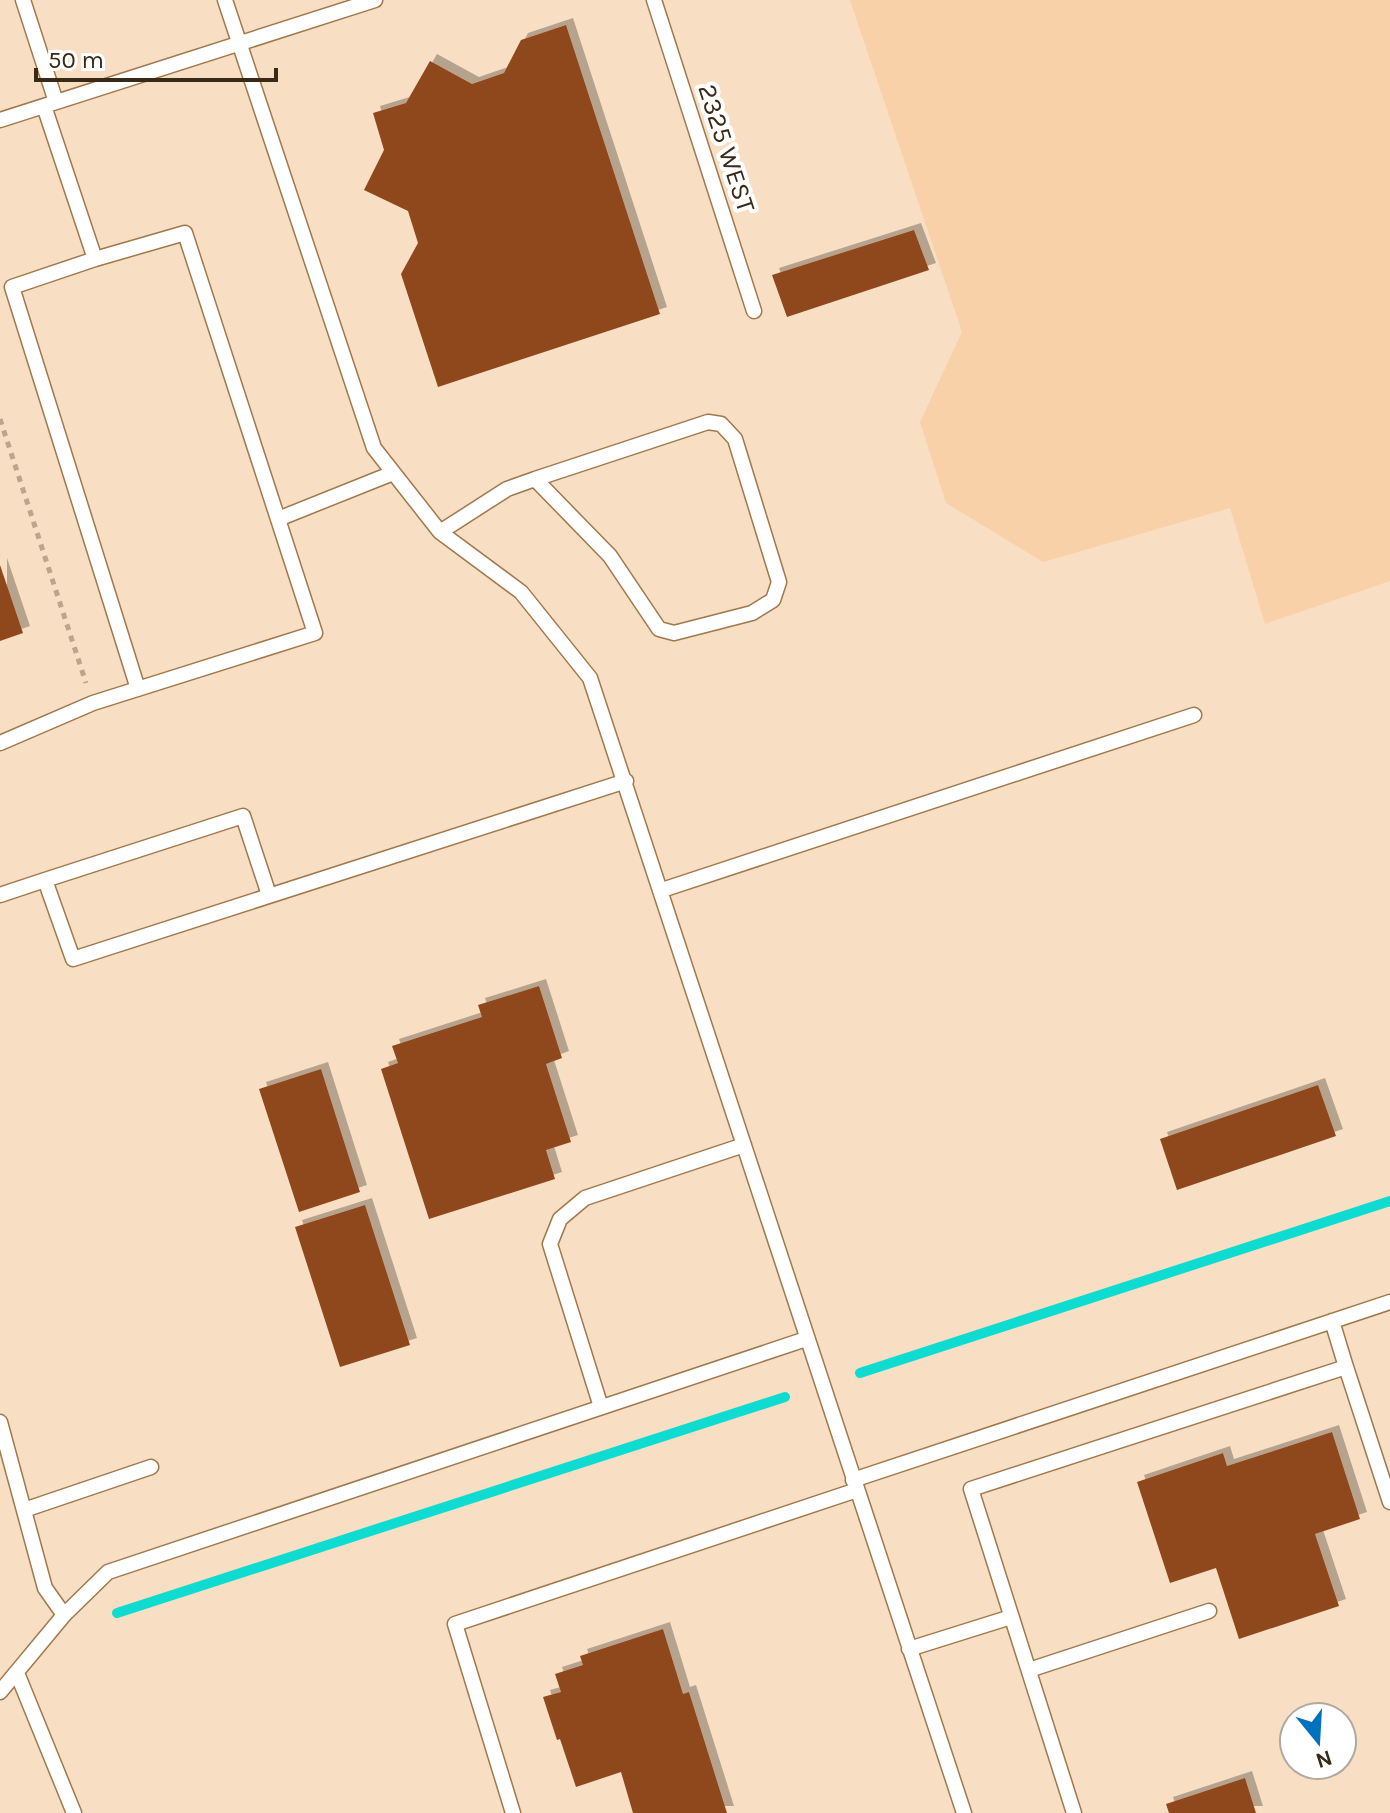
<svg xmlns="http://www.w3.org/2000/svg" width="1390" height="1813" font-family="Karla,sans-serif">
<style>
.built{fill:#f9d1a8}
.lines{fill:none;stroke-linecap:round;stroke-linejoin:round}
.stream{stroke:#0fdcd0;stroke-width:10}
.building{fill:#8f471d;filter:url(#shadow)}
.lane-casing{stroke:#a0784c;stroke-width:17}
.path{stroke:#bca58c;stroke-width:5;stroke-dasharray:6 6;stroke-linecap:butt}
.lane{stroke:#fff;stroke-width:14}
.labels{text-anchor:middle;stroke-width:8;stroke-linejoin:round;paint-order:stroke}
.street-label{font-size:26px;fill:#3a2917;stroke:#fff}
</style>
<defs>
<filter id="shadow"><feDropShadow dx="7" dy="-7" stdDeviation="0" flood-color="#0004"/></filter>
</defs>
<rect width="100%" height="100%" fill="#f8dec2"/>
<path class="built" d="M850 0H1390V581L1265 624 1230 508 1043 562 946 503 920 422 962 332Z"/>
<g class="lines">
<path class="stream" d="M860 1373 1390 1201
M117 1613 785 1397"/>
</g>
<path class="building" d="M566 25 660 314 438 387 401 274 418 243 408 211 364 190 384 150 373 113 406 103 430 61 472 84 504 73 521 40Z
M914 230 929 270 787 317 772 275Z
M0 565 23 633 0 641Z
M539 986 562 1058 546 1064 571 1142 546 1150 555 1179 429 1219 381 1069 398 1063 392 1046 482 1017 478 1005Z
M321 1069 360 1192 299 1212 259 1089Z
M1318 1085 1336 1136 1177 1190 1160 1139Z
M365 1205 410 1345 340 1367 295 1227Z
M1332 1432 1360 1519 1315 1534 1339 1606 1239 1639 1216 1568 1170 1583 1137 1482 1223 1453 1227 1466Z
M663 1629 683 1694 689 1692 727 1813H633L621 1772 576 1787 560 1739 557 1740 543 1697 561 1692 555 1674 583 1665 580 1656Z
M1245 1778 1256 1813H1169L1166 1804Z"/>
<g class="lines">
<g class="lane-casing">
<path id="lane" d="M23 0 56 102
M225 0 374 448 440 532 521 592 590 678 964 1813
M654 0 754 311
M0 120 375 0
M95 259 12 287 138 689
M278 519 393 473
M440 532 507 489 535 479 708 422 721 424 735 439 779 582 773 600 752 613 674 633 659 629 610 556 535 479
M0 743 93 703 315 633 185 233 95 259 44 106
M45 880 243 816 269 895
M662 890 1194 715
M0 895 45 880 73 959 626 781
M1346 1367 1390 1502
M601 1407 550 1244 560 1219 585 1198 744 1145
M0 1422 45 1588 64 1615
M853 1480 1390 1302
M24 1510 151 1467
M909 1649 1011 1617
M1029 1670 1209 1611
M17 1673 74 1813
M0 1692 64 1615 108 1572 806 1339
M513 1813 455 1624 857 1490
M1074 1813 971 1489 1346 1367 1332 1321"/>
</g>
<path class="path" d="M0 419 86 683"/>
<use href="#lane" class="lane"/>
</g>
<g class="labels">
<g class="street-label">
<text transform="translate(727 148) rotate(72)" y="9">2325 WEST</text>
</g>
</g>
<g transform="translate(1318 1741) rotate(162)"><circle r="38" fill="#ffffff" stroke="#b0a9a2" stroke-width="2"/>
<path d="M0-6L14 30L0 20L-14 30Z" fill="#0071bc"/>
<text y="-12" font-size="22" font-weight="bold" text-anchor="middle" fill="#3a2917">N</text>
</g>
<path d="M36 68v12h240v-12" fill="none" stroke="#3a2917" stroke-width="4"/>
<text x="48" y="68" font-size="24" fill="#3a2917" stroke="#ffffff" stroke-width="6" paint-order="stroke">50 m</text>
</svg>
